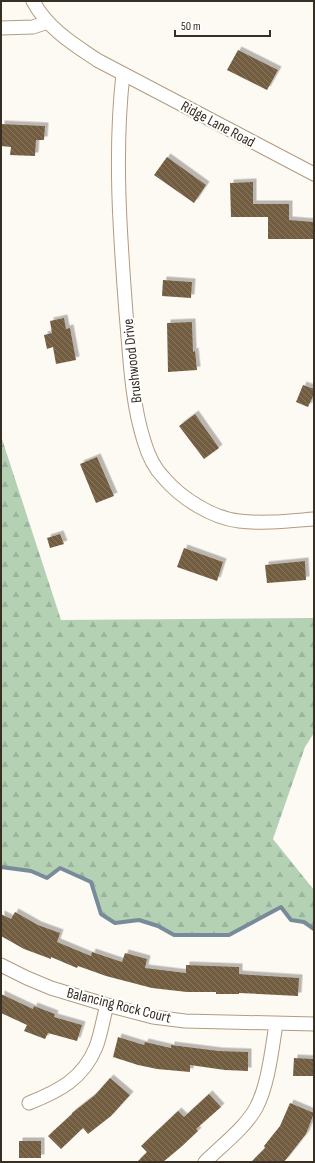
<svg xmlns="http://www.w3.org/2000/svg" width="315" height="1163" font-family="'Sofia Sans Condensed',sans-serif">
<style>
.forest{fill:url(#forest-firs)}
.lines{fill:none;stroke-linecap:round;stroke-linejoin:round}
.stream{stroke:#788b9a;stroke-width:4}
.building{fill:url(#building-back-hatch);filter:url(#shadow)}
.street-casing{stroke:#b29c81;stroke-width:15}
.street{stroke:#fff;stroke-width:13}
.labels{text-anchor:middle;stroke-width:4;stroke-linejoin:round;paint-order:stroke}
.street-label{font-size:15px;fill:#382f24;stroke:#fff}
</style>
<defs>
<pattern id="forest-firs" width="22" height="20" patternUnits="userSpaceOnUse"><rect width="22" height="20" fill="#b5d1b4"/><path d="M5 1l3.5 6h-7zM16 11l3.5 6h-7z" fill="#9cb49b"/></pattern>
<pattern id="building-back-hatch" width="6" height="6" patternUnits="userSpaceOnUse"><rect width="6" height="6" fill="#735d41"/><path d="M-1 5l2 2M0 0l6 6M5-1l2 2" fill="none" stroke="#877660"/></pattern>
<filter id="shadow"><feDropShadow dx="3.5" dy="-3.5" stdDeviation="0" flood-color="#0004"/></filter>
</defs>
<rect width="100%" height="100%" fill="#fdf9f3"/>
<path class="forest" d="M1 436 61 620 314 618V733L305 747 273 839 314 890V929L304 922 291 920 281 907 229 935H174L158 926 139 920 115 923 101 914 91 882 60 868 47 878 31 871 1 867Z"/>
<g class="lines">
<path class="stream" d="M1 867 31 871 47 878 60 868 91 882 101 914 115 923 139 920 158 926 174 935H229L281 907 291 920 304 922 314 929"/>
</g>
<path class="building" d="M238 50 278 70 267 90 227 70Z
M1 124 45 126 44 140H36L35 156 10 155 11 147 1 146Z
M167 157 206 185 194 203 154 175Z
M253 182V204H289V220L314 222V239H268V217H231L230 183Z
M163 280 192 282 191 298 162 296Z
M64 318 66 329 70 328 76 360 56 364 53 347 47 349 44 335 52 333 50 321Z
M192 322 193 352 195 351 197 370 168 372 167 323Z
M303 385 314 389V394L308 407 296 402Z
M195 414 219 448 204 459 179 426Z
M97 457 114 496 96 503 80 464Z
M60 534 64 544 50 548 47 538Z
M184 548 223 562 217 581 177 567Z
M305 561 306 580 267 583 265 565Z
M15 912 38 925 60 933 57 942 91 956 92 952 122 962 125 953 147 959 145 968 186 973V965L239 967V974L299 978 298 996 239 993V994H216V992H187L152 988 106 976 78 966 77 968 51 957V959L24 949 1 936V914L11 919Z
M1 994 33 1009 34 1006 55 1014 54 1017 82 1025 77 1041 48 1033 45 1039 24 1031 27 1025 1 1013Z
M118 1037 144 1045 145 1042 171 1048V1045L219 1051 248 1052V1071L225 1070 190 1065V1072L157 1069 138 1065 113 1057Z
M294 1058 314 1059V1076H293Z
M110 1078 130 1095 111 1116 88 1134 83 1128 61 1149 48 1136 72 1114V1113L95 1095Z
M209 1094 221 1107 196 1129 198 1131 181 1147 163 1162H137L147 1152 141 1146 178 1111 184 1117Z
M290 1103 314 1113 306 1134 284 1162H251L265 1148 264 1146 280 1126Z
M19 1141H41V1158H19Z"/>
<g class="lines">
<g class="street-casing">
<path id="street" d="M33 1C47 28 73 44 97 60L314 174
M1 28 33 27 48 22
M123 74C114 153 120 234 126 313 130 356 131 400 144 441 148 455 154 468 164 478 181 498 212 518 239 521 264 524 289 521 314 519
M1 965 27 978 51 988 107 1005 153 1017 185 1021 314 1024
M29 1103C59 1091 83 1079 96 1047 101 1034 103 1019 107 1005
M205 1162C221 1146 245 1128 256 1108 268 1086 272 1049 276 1024"/>
</g>
<use href="#street" class="street"/>
</g>
<g class="labels">
<g class="street-label">
<text transform="translate(218 124) rotate(28)" y="5">Ridge Lane Road</text>
<text transform="translate(132 361) rotate(-96)" y="5">Brushwood Drive</text>
<text transform="translate(119 1005) rotate(14)" y="5">Balancing Rock Court</text>
</g>
</g>
<rect width="315" height="1163" fill="none" stroke="#382f24" stroke-width="4"/>
<path d="M175 30v6h95v-6" fill="none" stroke="#382f24" stroke-width="2"/>
<text x="181" y="30" font-size="12" fill="#382f24" stroke="#ffffff" stroke-width="3" paint-order="stroke">50 m</text>
</svg>
